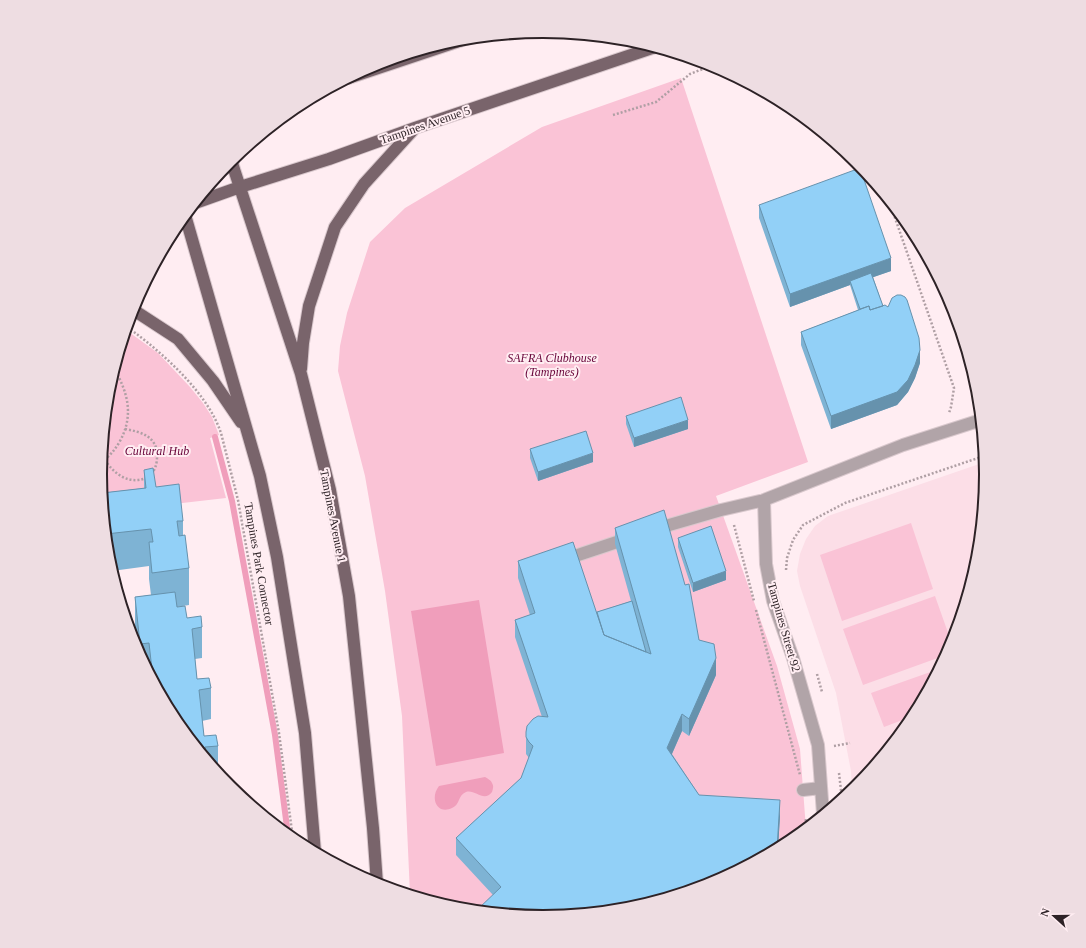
<svg xmlns="http://www.w3.org/2000/svg" width="1086" height="948" font-family="Georgia,serif">
<style>
.built{fill:#fcdee7}
.green{fill:#fac3d6}
.water{fill:#f09ebb}
.lines{fill:none;stroke-linecap:round;stroke-linejoin:round}
.stream{stroke:#f09ebb;stroke-width:6}
.minor-casing{stroke:#d9c8cd;stroke-width:14}
.major-casing{stroke:#d9c8cd;stroke-width:14}
.path{stroke:#af9fa4;stroke-width:2.5;stroke-dasharray:2 2;stroke-linecap:butt}
.minor{stroke:#b1a4a8;stroke-width:12}
.major{stroke:#79646b;stroke-width:12}
.wall{fill:#7eb3d4}
.shaded-wall{fill:#6692ad}
.building{fill:#92d0f7;stroke:#6692ad}
.labels{text-anchor:middle;stroke-width:4;stroke-linejoin:round;paint-order:stroke}
.street-label{font-size:12px;fill:#2d2226;stroke:#ffedf2}
.park-label{font-size:12px;font-style:italic;fill:#670338;stroke:#ffedf2}
.rim{fill:none;stroke:#2d2226;stroke-width:2}
</style>
<rect width="100%" height="100%" fill="#ffedf2"/>
<path class="built" d="M985 462 986 474 977 561 952 644 911 720 856 787 852 791 851 771 836 693 800 586 797 571 800 554 806 539 815 526 828 516Z"/>
<path class="green" d="M681 78 808 462 716 496 777 666 800 749 806 829 789 842 712 883 543 917 456 908 410 894 402 716 385 591 365 476 338 371 340 346 347 313 370 242 405 208 542 127Z
M126 330 158 353 190 387 203 403 212 417 219 435 210 438 226 498 104 512 100 474 109 387Z
M911 523 933 589 842 621 820 555Z
M935 596 952 644 946 655 863 685 843 629Z
M939 669 913 716 884 727 871 693Z"/>
<path class="water" d="M479 600 504 753 436 766 411 611Z
M485 777C488 779 491 780 492 783 494 786 493 789 492 792 484 803 475 789 466 792 458 795 460 805 452 808 438 815 429 799 439 786Z"/>
<g class="lines">
<path class="stream" d="M215 437 232 501 275 735 288 835"/>
<g class="minor-casing">
<path id="minor" d="M764 500 765 533 766 564 773 601 793 658 818 745 823 814
M652 530 721 510 764 500 903 445 981 420
M563 560 629 538
M803 790 821 788"/>
</g>
<g class="major-casing">
<path id="major" d="M348 78 468 38
M231 160 301 374 330 490 349 596 373 828 377 884
M195 203 240 187 329 159 415 128 655 47
M185 215 260 476 277 557 305 733 315 852
M132 309 178 339 213 381 241 422
M301 369 303 343 309 306 335 227 364 184 413 130"/>
</g>
<path class="path" d="M613 115 656 102 690 74 713 65
M892 205 894 215 954 388 951 407 949 413
M894 215 899 213
M143 297 171 235
M134 332C166 356 208 394 221 433L238 500 279 733 293 839
M125 429C142 432 158 437 157 457 157 462 156 467 153 472
M105 460C114 474 129 485 146 478
M101 462C109 457 115 450 120 441 134 415 128 393 114 368
M734 525 754 601
M786 570 787 558 793 540 803 525 845 503 984 456
M756 610 800 775
M817 674 822 692
M834 746 850 743
M839 773 842 799
M805 829 806 818"/>
<use href="#minor" class="minor"/>
<use href="#major" class="major"/>
</g>
<path class="wall" d="M759 205 891 271 873 277 883 306 920 363 915 378 908 392 897 405 831 429 801 345V332L858 310 850 285 790 307 759 218Z
M626 416 688 429 634 447 626 424Z
M530 449 593 462 538 481 530 458Z
M144 470 156 487 183 521V535L189 568V605L177 607 187 618 202 627V658L195 659 197 679 211 688V719L202 721 204 736 218 746V772L175 720 137 650 135 628V597L151 595 149 579V566L112 571 108 560 102 493 144 488Z
M615 528 699 640 716 675 689 736 682 731 672 754 699 795 780 816 778 848 712 883 493 895 456 855V838L521 778 529 758 526 754V732L542 717 515 637V620L530 615 518 578V561L597 612 631 601 615 544Z
M678 538 726 580 693 592 678 547Z
M897 738 888 748V741Z"/>
<path class="shaded-wall" d="M891 258V271L851 285 850 281V285L790 307V294Z
M920 350V363L915 378 908 392 897 405 831 429V416Z
M688 420V429L634 447V438Z
M593 453V462L538 481V472Z
M726 571V580L693 592V583Z
M716 658V675L689 736V719Z
M682 714V731L667 765V748Z
M780 800V816L778 848 777 849Z"/>
<path class="building" d="M860 168 891 258 790 294 759 205Z
M871 273 883 306 870 310 869 306 860 309 850 281Z
M897 295H901L905 297 907 300 919 338 920 350 915 365 908 380 897 392 831 416 801 332 869 306 870 310 885 305 888 307 892 298Z
M681 397 688 420 634 438 626 416Z
M586 431 593 453 538 472 530 449Z
M153 468 156 487 179 484 183 521H177L179 536 185 535 189 568 152 573 149 542H153L151 529 106 534 102 493 146 488 144 470Z
M664 510 685 585 689 584 699 640 714 644 716 658 689 719 682 714 667 748 699 795 780 800 777 849 712 883 629 909 543 917 477 910 501 887 456 838 521 778 533 746 529 742 526 737V732L527 726 533 719 538 716 548 717 515 620 535 613 518 561 573 542 604 635 651 654 615 528Z
M711 526 726 571 693 583 678 538Z
M175 592 177 607 185 606 187 618 201 616 202 627 192 629 197 679 209 678 211 688 199 690 204 736 216 735 218 746 205 747 207 759 175 720 148 671 152 670 149 643 140 644 135 597Z
M632 601 646 652 604 635 597 612Z
M897 738 890 746 888 741Z"/>
<g class="labels">
<g class="street-label">
<text transform="translate(425 125) rotate(-19)" y="4">Tampines Avenue 5</text>
<text transform="translate(333 516) rotate(79)" y="4">Tampines Avenue 1</text>
<text transform="translate(259 564) rotate(80)" y="4">Tampines Park Connector</text>
<text transform="translate(784 627) rotate(74)" y="4">Tampines Street 92</text>
</g>
<g class="park-label">
<text x="552" y="362">SAFRA Clubhouse<tspan x="552" dy="14">(Tampines)</tspan></text>
<text x="157" y="455">Cultural Hub</text>
</g>
</g>
<path d="M0 0H1086V948H0ZM107 474a436 436 0 1 1 872 0a436 436 0 1 1-872 0Z" fill="#eedde2" fill-rule="evenodd"/>
<path class="rim" d="M107 474a436 436 0 1 1 872 0a436 436 0 1 1-872 0Z"/>
<g transform="translate(1054 916) rotate(291)" stroke="#ffedf2" stroke-width="3" paint-order="stroke">
<path d="M0-3L7 15L0 10L-7 15Z" fill="#2d2226"/>
<text y="-6" font-size="11" font-weight="bold" text-anchor="middle" fill="#2d2226">N</text>
</g>
</svg>
